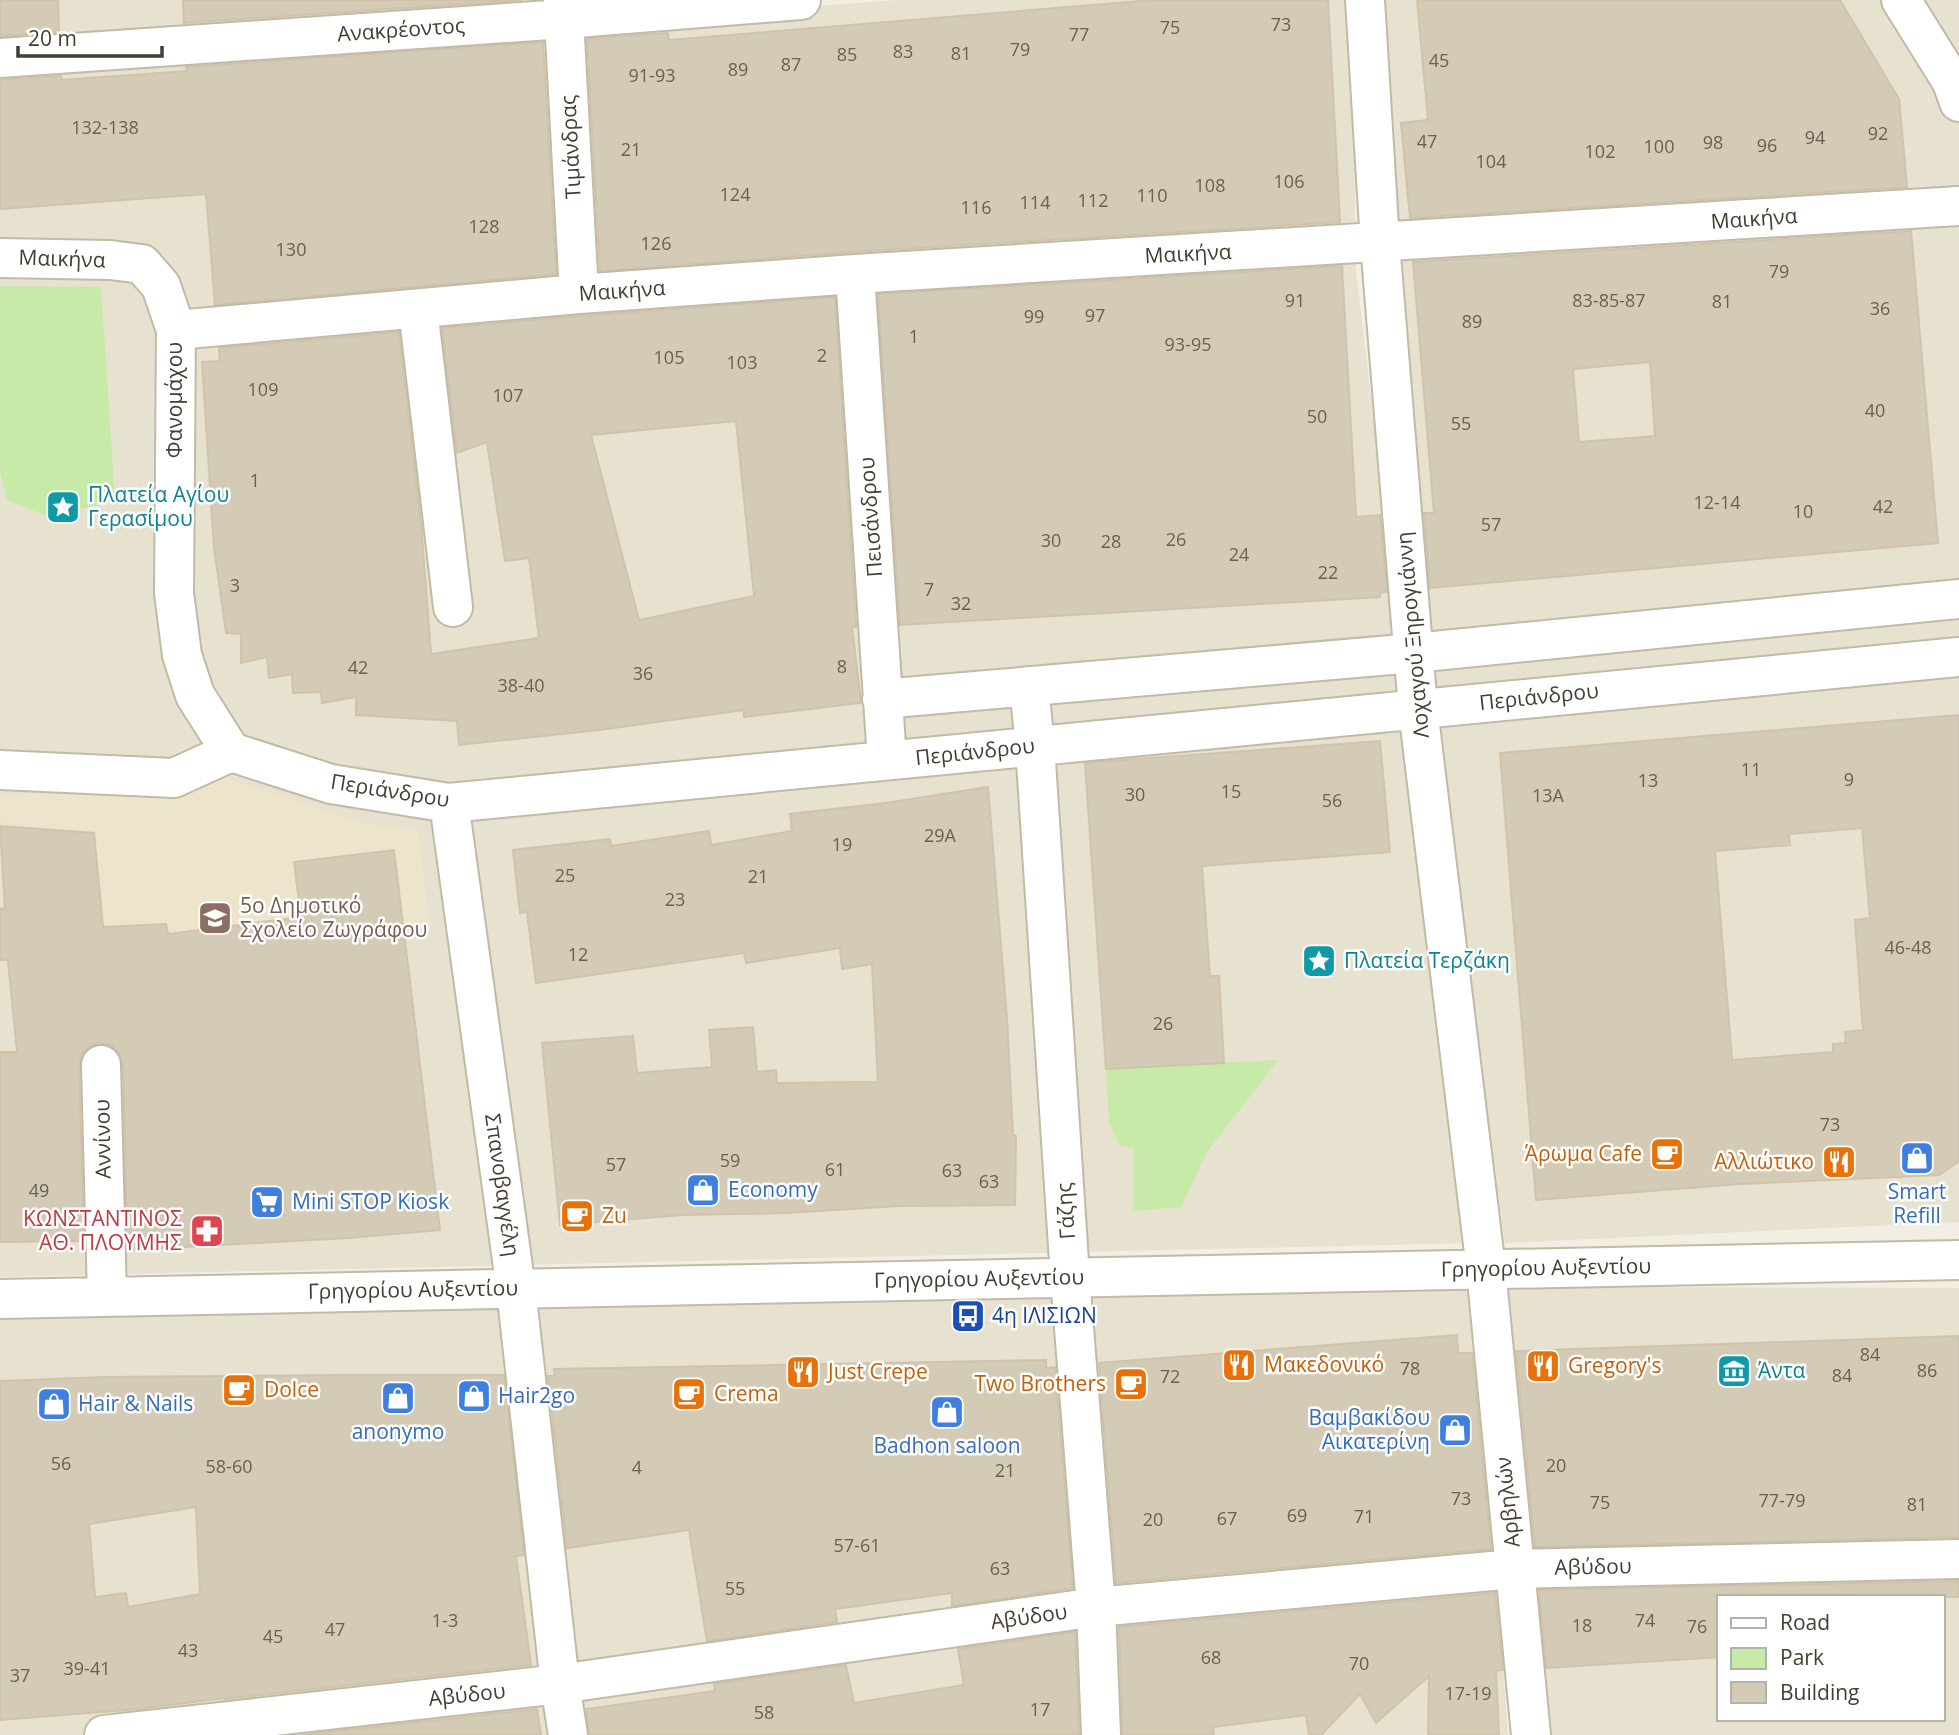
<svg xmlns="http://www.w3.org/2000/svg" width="1959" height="1735" font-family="'Open Sans',sans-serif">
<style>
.residential{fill:#e7e1d0;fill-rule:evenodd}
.education{fill:#ede5cb}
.green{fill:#c8eaa8}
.building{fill:#d4cbb7;stroke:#d0c3aa;stroke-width:2;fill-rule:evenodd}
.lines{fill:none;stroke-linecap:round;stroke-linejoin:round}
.minor-casing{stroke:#c1baa7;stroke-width:42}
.minor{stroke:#fff;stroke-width:38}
.labels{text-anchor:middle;stroke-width:5;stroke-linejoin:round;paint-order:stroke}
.number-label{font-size:18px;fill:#686153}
.street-label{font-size:21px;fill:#443e32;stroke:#fff}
.culture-label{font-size:21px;fill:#0d838f;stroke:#fff;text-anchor:start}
.education-label{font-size:21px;fill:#785e54;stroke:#fff;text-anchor:start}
.food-label{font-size:21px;fill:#c56008;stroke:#fff;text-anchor:start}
.shop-label{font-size:21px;fill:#366cbe;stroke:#fff;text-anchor:start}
.health-label{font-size:21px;fill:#be3a42;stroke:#fff;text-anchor:end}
.transit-label{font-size:21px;fill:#164399;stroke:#fff;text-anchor:start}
</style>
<rect width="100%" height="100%" fill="#f2eee2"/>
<path class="residential" d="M0 0H601L0 44Z
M897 0H1353L1356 270 1470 1243 0 1277V67Z
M1381 0H1959V1222L1505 1243 1432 732Z
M1474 1278 1508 1735H0V1312Z
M1505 1287 1959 1288V1735H1542ZM1719 1597H1943V1719H1719Z"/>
<path class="education" d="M220 776 365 824 418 830 430 928H404L331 937 122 1051 108 1048 17 1052 8 960H0V909L5 908 0 794 167 793Z"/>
<path class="green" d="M0 286 101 287 115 500 49 517 7 500 0 471Z
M1278 1060 1207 1152 1181 1207 1133 1211 1134 1149 1120 1146 1109 1123 1106 1069Z"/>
<path class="building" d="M0 0H58L59 32 0 36Z
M183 0H522L184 23Z
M1153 0H1328L1340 222 853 252 600 271 587 39 668 33 669 40Z
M1417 0H1840L1899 99 1907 187 1410 218 1401 123 1428 120Z
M543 42 556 274 215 305 206 194 0 209V80L61 76 62 80 187 71 186 67Z
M1911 231 1938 543 1430 588 1424 513H1434L1413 262ZM1650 362 1655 436 1579 442 1573 369Z
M1342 266 1356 517 1380 515 1387 592 1380 593V597L900 625 878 294Z
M835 297 856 627H852L861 703 744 717V710L599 730 459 745 457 721 356 715V697L322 703 321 692 293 693 292 674 269 678 267 657 241 663V634L226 633 214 548 202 362 220 361 219 348 399 332 421 524 431 654 539 638 529 558 505 561 487 442 457 453 442 328 581 316ZM736 421 754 596 639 620 591 435Z
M1959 715V1161L1939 1175 1740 1184 1536 1200 1500 753ZM1862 828 1870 918 1855 920 1863 1030 1845 1032 1846 1043 1833 1044V1052L1732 1060 1715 851 1790 845 1789 834Z
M1380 741 1390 852 1202 866 1210 976H1219L1224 1063 1106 1069 1085 763Z
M988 787 1007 1018 1013 1135 1016 1136 1015 1205 899 1206 786 1213 682 1215 560 1225 542 1043 633 1036 637 1073 712 1067 709 1030 753 1027 757 1072 776 1070 777 1083 878 1082 872 964 842 969 840 948 746 963 744 953 536 983 527 912 520 913 513 850 610 839 611 846 709 831 711 845 792 831 790 814 886 803Z
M0 826 94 833 103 927 166 924 168 934 301 917 294 862 394 850 440 1230 348 1238 130 1250 129 1240H127L123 1064 120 1054 112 1046 100 1043 90 1046 82 1054 79 1066 84 1241 0 1242V1052H17L8 960H0V909L5 908Z
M1457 1335 1458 1353H1472L1491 1549 1116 1583 1099 1363Z
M1959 1336V1537L1535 1547 1516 1351Z
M1046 1360V1368L1055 1367 1073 1588 952 1606V1593L835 1609 837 1622 707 1641 689 1530 567 1548 548 1376H555L554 1369Z
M340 1375H504L524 1555 516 1556 531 1665 225 1699V1698L139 1709 0 1720V1381L106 1377ZM196 1507 200 1594 128 1607 126 1593 95 1597 89 1524Z
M1959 1581V1597H1719V1657L1546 1668 1539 1590Z
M1495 1593 1503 1670 1496 1671 1499 1735H1428L1429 1676 1376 1723 1360 1694 1321 1735H1309L1306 1715 1213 1727 1214 1735H1123L1119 1627Z
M1075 1632 1079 1735H589L586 1709 715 1691 714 1684 846 1665 854 1703 964 1685 958 1649Z
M537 1709 541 1735H301Z"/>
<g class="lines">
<g class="minor-casing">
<path id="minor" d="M563 0 579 294
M1365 0 1380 243 1418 709 1486 1269 1531 1735
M1901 0 1952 82 1959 102
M0 58 564 19 801 0
M0 258 110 260 142 264 161 286 176 330 579 294 855 274 1959 206
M855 274 887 760
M418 309 453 607
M176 330 174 593 182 655 195 695 231 752
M1029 686 1035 746 1070 1277 1096 1607 1101 1735
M882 699 1414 653 1959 599
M0 770 174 778 231 752 331 784 449 803 1959 657
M449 803 516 1289 560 1684 568 1735
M101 1065 107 1297
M0 1299 1959 1260
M104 1735 560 1684 1096 1607 1514 1569 1959 1559"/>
</g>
<use href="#minor" class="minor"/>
</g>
<defs>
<g id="sight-square" transform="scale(1.75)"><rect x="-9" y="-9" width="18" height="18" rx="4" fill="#0f9aa8" stroke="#fff"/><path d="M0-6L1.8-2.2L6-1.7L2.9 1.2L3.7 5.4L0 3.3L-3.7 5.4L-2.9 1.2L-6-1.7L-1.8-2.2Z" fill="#fff"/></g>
<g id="school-square" transform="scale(1.75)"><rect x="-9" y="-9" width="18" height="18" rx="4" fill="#8d6e63" stroke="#fff"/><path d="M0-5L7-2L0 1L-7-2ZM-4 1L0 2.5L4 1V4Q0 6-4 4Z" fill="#fff"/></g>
<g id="cafe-square" transform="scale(1.75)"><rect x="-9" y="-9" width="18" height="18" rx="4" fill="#e8710a" stroke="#fff"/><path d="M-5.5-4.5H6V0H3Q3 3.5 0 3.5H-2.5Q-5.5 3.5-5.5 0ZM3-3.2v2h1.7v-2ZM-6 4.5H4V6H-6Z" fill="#fff"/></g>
<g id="shop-square" transform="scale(1.75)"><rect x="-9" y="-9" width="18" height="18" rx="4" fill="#3f7fe0" stroke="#fff"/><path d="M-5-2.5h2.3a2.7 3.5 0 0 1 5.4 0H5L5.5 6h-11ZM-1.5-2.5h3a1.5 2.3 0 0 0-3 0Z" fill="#fff"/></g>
<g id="restaurant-square" transform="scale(1.75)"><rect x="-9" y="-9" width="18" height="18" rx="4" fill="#e8710a" stroke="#fff"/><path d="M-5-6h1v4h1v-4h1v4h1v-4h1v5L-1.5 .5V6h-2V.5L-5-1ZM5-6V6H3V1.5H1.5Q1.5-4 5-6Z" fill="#fff"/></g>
<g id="supermarket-square" transform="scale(1.75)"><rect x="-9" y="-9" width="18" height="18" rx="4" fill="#3f7fe0" stroke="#fff"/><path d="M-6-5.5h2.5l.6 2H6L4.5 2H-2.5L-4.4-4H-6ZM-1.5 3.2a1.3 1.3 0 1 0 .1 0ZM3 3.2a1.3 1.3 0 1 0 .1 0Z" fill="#fff"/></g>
<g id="pharmacy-square" transform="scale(1.75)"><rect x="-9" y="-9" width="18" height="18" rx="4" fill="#e0444e" stroke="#fff"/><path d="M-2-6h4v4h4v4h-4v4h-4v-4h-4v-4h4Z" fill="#fff"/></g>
<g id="bus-square" transform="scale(1.75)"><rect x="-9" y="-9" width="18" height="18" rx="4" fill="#1a4fb4" stroke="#fff"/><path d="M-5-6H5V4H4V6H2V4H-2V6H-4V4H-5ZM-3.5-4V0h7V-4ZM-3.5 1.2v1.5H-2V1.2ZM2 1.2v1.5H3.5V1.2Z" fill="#fff"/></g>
<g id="museum-square" transform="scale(1.75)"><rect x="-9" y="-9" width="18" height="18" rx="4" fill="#0f9aa8" stroke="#fff"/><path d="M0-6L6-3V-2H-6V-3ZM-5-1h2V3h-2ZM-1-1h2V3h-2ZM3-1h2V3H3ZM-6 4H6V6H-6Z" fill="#fff"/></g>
</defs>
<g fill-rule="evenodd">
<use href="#sight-square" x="63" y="507"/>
<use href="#school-square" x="215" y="918"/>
<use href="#sight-square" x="1319" y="961"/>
<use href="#cafe-square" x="1667" y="1154"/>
<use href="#shop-square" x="1917" y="1158"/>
<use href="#restaurant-square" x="1839" y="1162"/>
<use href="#shop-square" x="703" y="1190"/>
<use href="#supermarket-square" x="267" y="1202"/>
<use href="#cafe-square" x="577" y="1216"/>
<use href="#pharmacy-square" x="207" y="1231"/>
<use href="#bus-square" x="968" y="1316"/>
<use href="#restaurant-square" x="1239" y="1365"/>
<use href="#restaurant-square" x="1543" y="1366"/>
<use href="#museum-square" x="1734" y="1371"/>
<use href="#restaurant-square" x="803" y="1372"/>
<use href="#cafe-square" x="1131" y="1384"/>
<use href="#cafe-square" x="239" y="1390"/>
<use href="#cafe-square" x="689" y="1394"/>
<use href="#shop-square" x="474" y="1396"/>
<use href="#shop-square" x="398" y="1398"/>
<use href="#shop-square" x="54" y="1404"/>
<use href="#shop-square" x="947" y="1412"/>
<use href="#shop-square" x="1455" y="1430"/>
</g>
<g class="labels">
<g class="number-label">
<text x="1281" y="31">73</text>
<text x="1170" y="34">75</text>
<text x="1079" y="41">77</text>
<text x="1020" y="56">79</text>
<text x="903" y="58">83</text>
<text x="961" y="60">81</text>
<text x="847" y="61">85</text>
<text x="1439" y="67">45</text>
<text x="791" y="71">87</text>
<text x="738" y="76">89</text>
<text x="652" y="82">91-93</text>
<text x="105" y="134">132-138</text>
<text x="1878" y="140">92</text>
<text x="1815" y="144">94</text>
<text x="1427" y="148">47</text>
<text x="1713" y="149">98</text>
<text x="1767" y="152">96</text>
<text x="1659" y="153">100</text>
<text x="631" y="156">21</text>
<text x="1600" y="158">102</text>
<text x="1491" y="168">104</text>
<text x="1289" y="188">106</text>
<text x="1210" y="192">108</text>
<text x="735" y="201">124</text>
<text x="1152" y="202">110</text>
<text x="1093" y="207">112</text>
<text x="1035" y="209">114</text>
<text x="976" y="214">116</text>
<text x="484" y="233">128</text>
<text x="656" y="250">126</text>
<text x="291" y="256">130</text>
<text x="1779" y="278">79</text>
<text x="1295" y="307">91</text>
<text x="1609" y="307">83-85-87</text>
<text x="1722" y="308">81</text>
<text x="1880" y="315">36</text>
<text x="1095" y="322">97</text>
<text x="1034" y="323">99</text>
<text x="1472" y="328">89</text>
<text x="914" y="343">1</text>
<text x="1188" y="351">93-95</text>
<text x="822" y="362">2</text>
<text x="669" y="364">105</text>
<text x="742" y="369">103</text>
<text x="263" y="396">109</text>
<text x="508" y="402">107</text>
<text x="1875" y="417">40</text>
<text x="1317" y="423">50</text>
<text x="1461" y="430">55</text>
<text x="255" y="487">1</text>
<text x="1717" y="509">12-14</text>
<text x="1883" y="513">42</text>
<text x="1803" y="518">10</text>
<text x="1491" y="531">57</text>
<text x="1176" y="546">26</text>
<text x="1051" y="547">30</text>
<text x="1111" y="548">28</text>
<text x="1239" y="561">24</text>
<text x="1328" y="579">22</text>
<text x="235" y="592">3</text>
<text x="929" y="596">7</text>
<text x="961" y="610">32</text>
<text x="842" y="673">8</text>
<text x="358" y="674">42</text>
<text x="643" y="680">36</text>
<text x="521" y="692">38-40</text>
<text x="1751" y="776">11</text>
<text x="1849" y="786">9</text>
<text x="1648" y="787">13</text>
<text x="1231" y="798">15</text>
<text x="1135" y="801">30</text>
<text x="1548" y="802">13A</text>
<text x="1332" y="807">56</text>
<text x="940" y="842">29A</text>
<text x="842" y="851">19</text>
<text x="565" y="882">25</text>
<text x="758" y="883">21</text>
<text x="675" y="906">23</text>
<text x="1908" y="954">46-48</text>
<text x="578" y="961">12</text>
<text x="1163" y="1030">26</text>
<text x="1830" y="1131">73</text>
<text x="730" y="1167">59</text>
<text x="616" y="1171">57</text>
<text x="835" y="1176">61</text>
<text x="952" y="1177">63</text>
<text x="989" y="1188">63</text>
<text x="39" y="1197">49</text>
<text x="1870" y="1361">84</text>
<text x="1410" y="1375">78</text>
<text x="1927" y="1377">86</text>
<text x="1842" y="1382">84</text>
<text x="1170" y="1383">72</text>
<text x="61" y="1470">56</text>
<text x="1556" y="1472">20</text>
<text x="229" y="1473">58-60</text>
<text x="637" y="1474">4</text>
<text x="1005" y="1477">21</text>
<text x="1461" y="1505">73</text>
<text x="1782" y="1507">77-79</text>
<text x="1600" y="1509">75</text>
<text x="1917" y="1511">81</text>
<text x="1297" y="1522">69</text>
<text x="1364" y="1523">71</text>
<text x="1227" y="1525">67</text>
<text x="1153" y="1526">20</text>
<text x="857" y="1552">57-61</text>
<text x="1000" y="1575">63</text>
<text x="735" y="1595">55</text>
<text x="445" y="1627">1-3</text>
<text x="1645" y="1627">74</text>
<text x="1582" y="1632">18</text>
<text x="1697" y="1633">76</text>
<text x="335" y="1636">47</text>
<text x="273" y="1643">45</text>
<text x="188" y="1657">43</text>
<text x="1211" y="1664">68</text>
<text x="1359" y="1670">70</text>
<text x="87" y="1675">39-41</text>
<text x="20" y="1682">37</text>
<text x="1468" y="1700">17-19</text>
<text x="1040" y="1716">17</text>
<text x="764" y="1719">58</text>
</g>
<g class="street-label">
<text transform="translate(401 30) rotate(-4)" y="7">Ανακρέοντος</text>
<text transform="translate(571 147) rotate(-93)" y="7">Τιμάνδρας</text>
<text transform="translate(1754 219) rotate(-4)" y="7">Μαικήνα</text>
<text transform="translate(1188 254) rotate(-3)" y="7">Μαικήνα</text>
<text transform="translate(62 259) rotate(2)" y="7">Μαικήνα</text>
<text transform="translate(622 291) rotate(-4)" y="7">Μαικήνα</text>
<text transform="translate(175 400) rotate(-90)" y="7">Φανομάχου</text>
<text transform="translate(871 517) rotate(-94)" y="7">Πεισάνδρου</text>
<text transform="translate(1413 635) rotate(-95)" y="7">Λοχαγού Ξηρογιάννη</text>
<text transform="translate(1539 697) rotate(-6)" y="7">Περιάνδρου</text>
<text transform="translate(975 752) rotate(-6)" y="7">Περιάνδρου</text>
<text transform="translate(390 791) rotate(9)" y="7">Περιάνδρου</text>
<text transform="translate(103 1139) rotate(-91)" y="7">Αννίνου</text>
<text transform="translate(502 1185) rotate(82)" y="7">Σπανοβαγγέλη</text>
<text transform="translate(1066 1211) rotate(-94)" y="7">Γάζης</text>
<text transform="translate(1546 1268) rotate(-1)" y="7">Γρηγορίου Αυξεντίου</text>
<text transform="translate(979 1279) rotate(-1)" y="7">Γρηγορίου Αυξεντίου</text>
<text transform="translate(413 1290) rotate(-1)" y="7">Γρηγορίου Αυξεντίου</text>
<text transform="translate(1508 1502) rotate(-96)" y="7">Αρβηλών</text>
<text transform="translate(1593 1567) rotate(-1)" y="7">Αβύδου</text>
<text transform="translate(1029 1617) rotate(-8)" y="7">Αβύδου</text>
<text transform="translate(467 1695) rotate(-6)" y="7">Αβύδου</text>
</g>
<g class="culture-label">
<text x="88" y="502">Πλατεία Αγίου<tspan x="88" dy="24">Γερασίμου</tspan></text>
<text x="1344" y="968">Πλατεία Τερζάκη</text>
<text x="1758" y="1378">Άντα</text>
</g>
<g class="education-label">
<text x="240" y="913">5ο Δημοτικό<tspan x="240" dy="24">Σχολείο Ζωγράφου</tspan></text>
</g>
<g class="food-label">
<text x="1642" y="1161" text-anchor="end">Άρωμα Cafe</text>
<text x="1814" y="1169" text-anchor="end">Αλλιώτικο</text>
<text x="602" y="1223">Zu</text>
<text x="1264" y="1372">Μακεδονικό</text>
<text x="1568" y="1373">Gregory's</text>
<text x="828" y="1379">Just Crepe</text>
<text x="1106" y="1391" text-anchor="end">Two Brothers</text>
<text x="264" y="1397">Dolce</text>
<text x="714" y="1401">Crema</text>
</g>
<g class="shop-label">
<text x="728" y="1197">Economy</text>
<text x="1917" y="1199" text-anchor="middle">Smart<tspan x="1917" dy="24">Refill</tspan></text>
<text x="292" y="1209">Mini STOP Kiosk</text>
<text x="498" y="1403">Hair2go</text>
<text x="78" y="1411">Hair &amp; Nails</text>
<text x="1430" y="1425" text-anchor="end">Βαμβακίδου<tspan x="1430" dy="24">Αικατερίνη</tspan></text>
<text x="398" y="1439" text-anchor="middle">anonymo</text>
<text x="947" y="1453" text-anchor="middle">Badhon saloon</text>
</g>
<g class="health-label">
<text x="182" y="1226">ΚΩΝΣΤΑΝΤΙΝΟΣ<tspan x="182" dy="24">ΑΘ. ΠΛΟΥΜΗΣ</tspan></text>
</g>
<g class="transit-label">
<text x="992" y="1323">4η ΙΛΙΣΙΩΝ</text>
</g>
</g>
<rect x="1717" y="1595" width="228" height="126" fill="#ffffff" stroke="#b4b2ad" stroke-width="2"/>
<rect x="1731" y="1618" width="35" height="10" fill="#ffffff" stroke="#b4b2ad" stroke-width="2"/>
<text x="1780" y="1630" font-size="21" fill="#443e32">Road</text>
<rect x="1731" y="1648" width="35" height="21" fill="#c8eaa8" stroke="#b4b2ad" stroke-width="2"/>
<text x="1780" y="1665" font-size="21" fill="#443e32">Park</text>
<rect x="1731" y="1682" width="35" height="21" fill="#d4cbb7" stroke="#b4b2ad" stroke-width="2"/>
<text x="1780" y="1700" font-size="21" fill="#443e32">Building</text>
<path d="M18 46v10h144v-10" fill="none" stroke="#443e32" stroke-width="3.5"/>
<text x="28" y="46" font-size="21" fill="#443e32" stroke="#ffffff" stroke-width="5" paint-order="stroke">20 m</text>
</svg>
